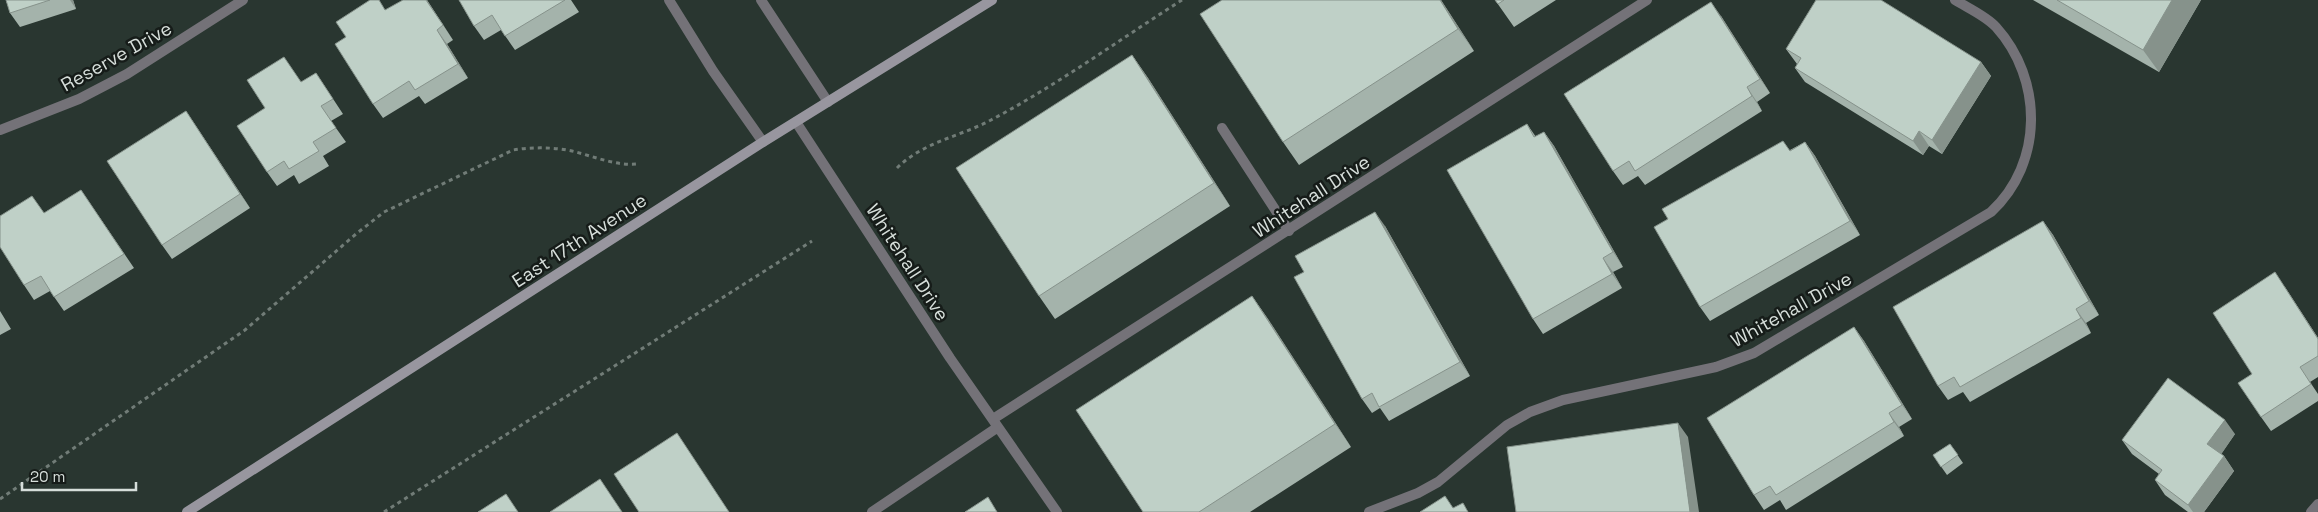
<svg xmlns="http://www.w3.org/2000/svg" width="2318" height="512" font-family="'Space Grotesk',sans-serif">
<style>
.lines{fill:none;stroke-linecap:round;stroke-linejoin:round}
.path{stroke:#717c77;stroke-width:3;stroke-dasharray:4 4;stroke-linecap:butt}
.lane{stroke:#747278;stroke-width:10}
.street{stroke:#747278;stroke-width:10}
.secondary{stroke:#98969f;stroke-width:10}
.wall{fill:#a4b3ab}
.shaded-wall{fill:#86928b}
.building{fill:#bfd0c7;stroke:#86928b}
.labels{text-anchor:middle;stroke-width:5;stroke-linejoin:round;paint-order:stroke}
.street-label{font-size:19px;fill:#d6deda;stroke:#161c19}
</style>
<rect width="100%" height="100%" fill="#293630"/>
<g class="lines">
<path class="path" d="M897 168C923 142 959 137 991 120 1057 85 1119 40 1182 0
M0 499 245 330 356 234 384 212 513 150C532 147 553 147 572 151 593 156 615 166 637 164
M384 512 812 241"/>
<path class="lane" d="M1222 128 1289 231"/>
<path class="street" d="M669 0 713 71 763 142
M761 0 828 102
M796 122 950 358 1057 512
M0 130 79 99 127 74 243 0
M993 419 1647 0
M872 512 998 427
M1369 512 1418 493 1438 482 1507 425 1530 412 1563 400 1716 367 1754 353 1991 212C2044 163 2043 79 1996 27 1986 16 1968 8 1955 0
M2311 512 2318 504"/>
<path class="secondary" d="M187 512 763 142 992 0"/>
</g>
<path class="wall" d="M6 0H73L76 9 20 27 10 13Z
M427 0 453 40 447 44 468 78 425 104 419 96 383 118 373 104 346 37 386 10Z
M459 0H571L579 12 515 50 501 30 484 40 474 26Z
M1441 0 1474 51 1299 165 1283 142Z
M1495 0H1556L1514 27Z
M2033 0H2201L2159 72Z
M1721 16 1770 93 1757 102 1762 111 1645 185 1638 176 1623 185 1613 171Z
M1786 49 1981 62 1991 76 1942 154 1929 146 1923 155 1805 82 1795 68 1797 64Z
M1132 55 1148 78 1230 206 1055 319 1039 296Z
M316 73 343 114 331 121 346 142 323 156 329 166 299 184 294 175 277 186 267 172 265 108 301 82Z
M186 111 250 208 172 259 162 245Z
M1527 124 1536 137 1544 132 1554 146 1623 267 1613 272 1622 288 1543 334 1533 319Z
M1805 142 1815 156 1860 235 1710 321 1700 307 1790 150Z
M81 190 134 268 64 311 50 291 34 300 24 285 44 213Z
M2043 221 2053 235 2099 315 2086 323 2091 333 1970 402 1963 392 1948 400 1938 386Z
M1385 226 1470 376 1389 421 1380 408 1372 413 1362 399Z
M2285 287 2318 338V377L2310 382 2318 394V401L2271 431 2261 417 2252 374Z
M1252 296 1268 319 1351 447 1250 512H1143Z
M0 311 11 329 0 335Z
M1854 327 1864 341 1912 419 1899 427 1904 436 1786 510 1780 500 1764 510 1754 495Z
M2235 434 2221 454 2224 456 2234 471 2204 512H2188L2165 495 2155 480 2159 474 2132 454 2122 440Z
M1950 444 1963 463 1947 475 1933 455Z"/>
<path class="shaded-wall" d="M70 0H73L76 9Z
M426 0H427L453 40 443 25Z
M1440 0H1441L1474 51 1458 29Z
M2172 0H2201L2159 72 2143 50Z
M1711 2 1721 16 1770 93 1760 79Z
M437 30 447 44 468 78 458 64Z
M1132 55 1148 78 1230 206 1214 183Z
M1981 62 1991 76 1942 154 1932 140Z
M1747 87 1757 102 1762 111 1752 96Z
M186 111 196 126 250 208 240 194Z
M1919 131 1929 146 1923 155 1913 141Z
M1544 132 1554 146 1623 267 1613 252Z
M1805 142 1815 156 1860 235 1850 221Z
M1375 212 1385 226 1470 376 1460 362Z
M2043 221 2053 235 2099 315 2089 301Z
M1603 258 1613 272 1622 288 1612 274Z
M2275 272 2318 338V339Z
M1252 296 1268 319 1351 447 1335 424Z
M2076 309 2086 323 2091 333 2081 318Z
M1854 327 1864 341 1912 419 1902 405Z
M1889 413 1899 427 1904 436 1894 422Z
M2225 420 2235 434 2218 459 2207 444Z
M1678 423 1688 437 1699 512H1690Z
M2224 456 2234 471 2204 512H2193L2188 505Z"/>
<path class="building" d="M6 0H50L10 13Z
M370 0H379L385 10 403 0H426L443 25 437 30 458 64 415 90 409 81 373 104 335 44 346 37 336 22Z
M459 0H565L505 36 492 15 474 26Z
M1222 0H1440L1458 29 1283 142 1200 14Z
M1495 0H1504L1498 4Z
M1816 0H1881L1981 62 1932 140 1919 131 1913 141 1795 68 1801 58 1786 49Z
M2057 0H2172L2143 50Z
M1711 2 1760 79 1747 87 1752 96 1635 171 1629 161 1613 171 1564 94Z
M1132 55 1214 183 1039 296 956 168Z
M284 57 301 82 316 73 333 99 321 106 336 128 313 142 319 151 289 169 284 161 267 172 237 126 265 108 247 80Z
M186 111 240 194 162 245 107 161Z
M1527 124 1534 137 1544 132 1613 252 1603 258 1612 274 1533 319 1447 170Z
M1783 141 1790 151 1805 142 1850 221 1700 307 1654 227 1668 219 1662 209Z
M81 190 124 254 54 297 41 276 24 285 0 247V216L32 196 44 213Z
M1375 212 1460 362 1379 407 1372 393 1362 399 1294 277 1304 272 1295 256Z
M2043 221 2089 301 2076 309 2081 318 1960 387 1954 377 1938 386 1893 307Z
M2275 272 2318 339V356L2300 367 2311 384 2261 417 2238 383 2252 374 2213 313Z
M1252 296 1335 424 1199 512H1143L1076 410Z
M1854 327 1902 405 1889 413 1894 422 1776 495 1770 486 1754 495 1707 418Z
M2168 378 2225 420 2207 444 2224 456 2188 505 2155 480 2162 470 2122 440Z
M1678 423 1690 512H1516L1507 447Z
M677 433 729 512H639L614 474Z
M1950 444 1958 455 1941 467 1933 455Z
M600 479 622 512H550Z
M506 494 518 512H478Z
M1445 496 1453 508 1463 503 1468 512H1420Z
M988 497 997 512H965Z"/>
<g class="labels">
<g class="street-label">
<text transform="translate(116 56) rotate(-29)" y="7">Reserve Drive</text>
<text transform="translate(1311 196) rotate(-33)" y="7">Whitehall Drive</text>
<text transform="translate(579 240) rotate(-33)" y="7">East 17th Avenue</text>
<text transform="translate(908 262) rotate(57)" y="7">Whitehall Drive</text>
<text transform="translate(1791 309) rotate(-29)" y="7">Whitehall Drive</text>
</g>
</g>
<path d="M22 482v8h114v-8" fill="none" stroke="#d6deda" stroke-width="2.5"/>
<text x="30" y="482" font-size="15" fill="#d6deda" stroke="#161c19" stroke-width="4" paint-order="stroke">20 m</text>
</svg>
